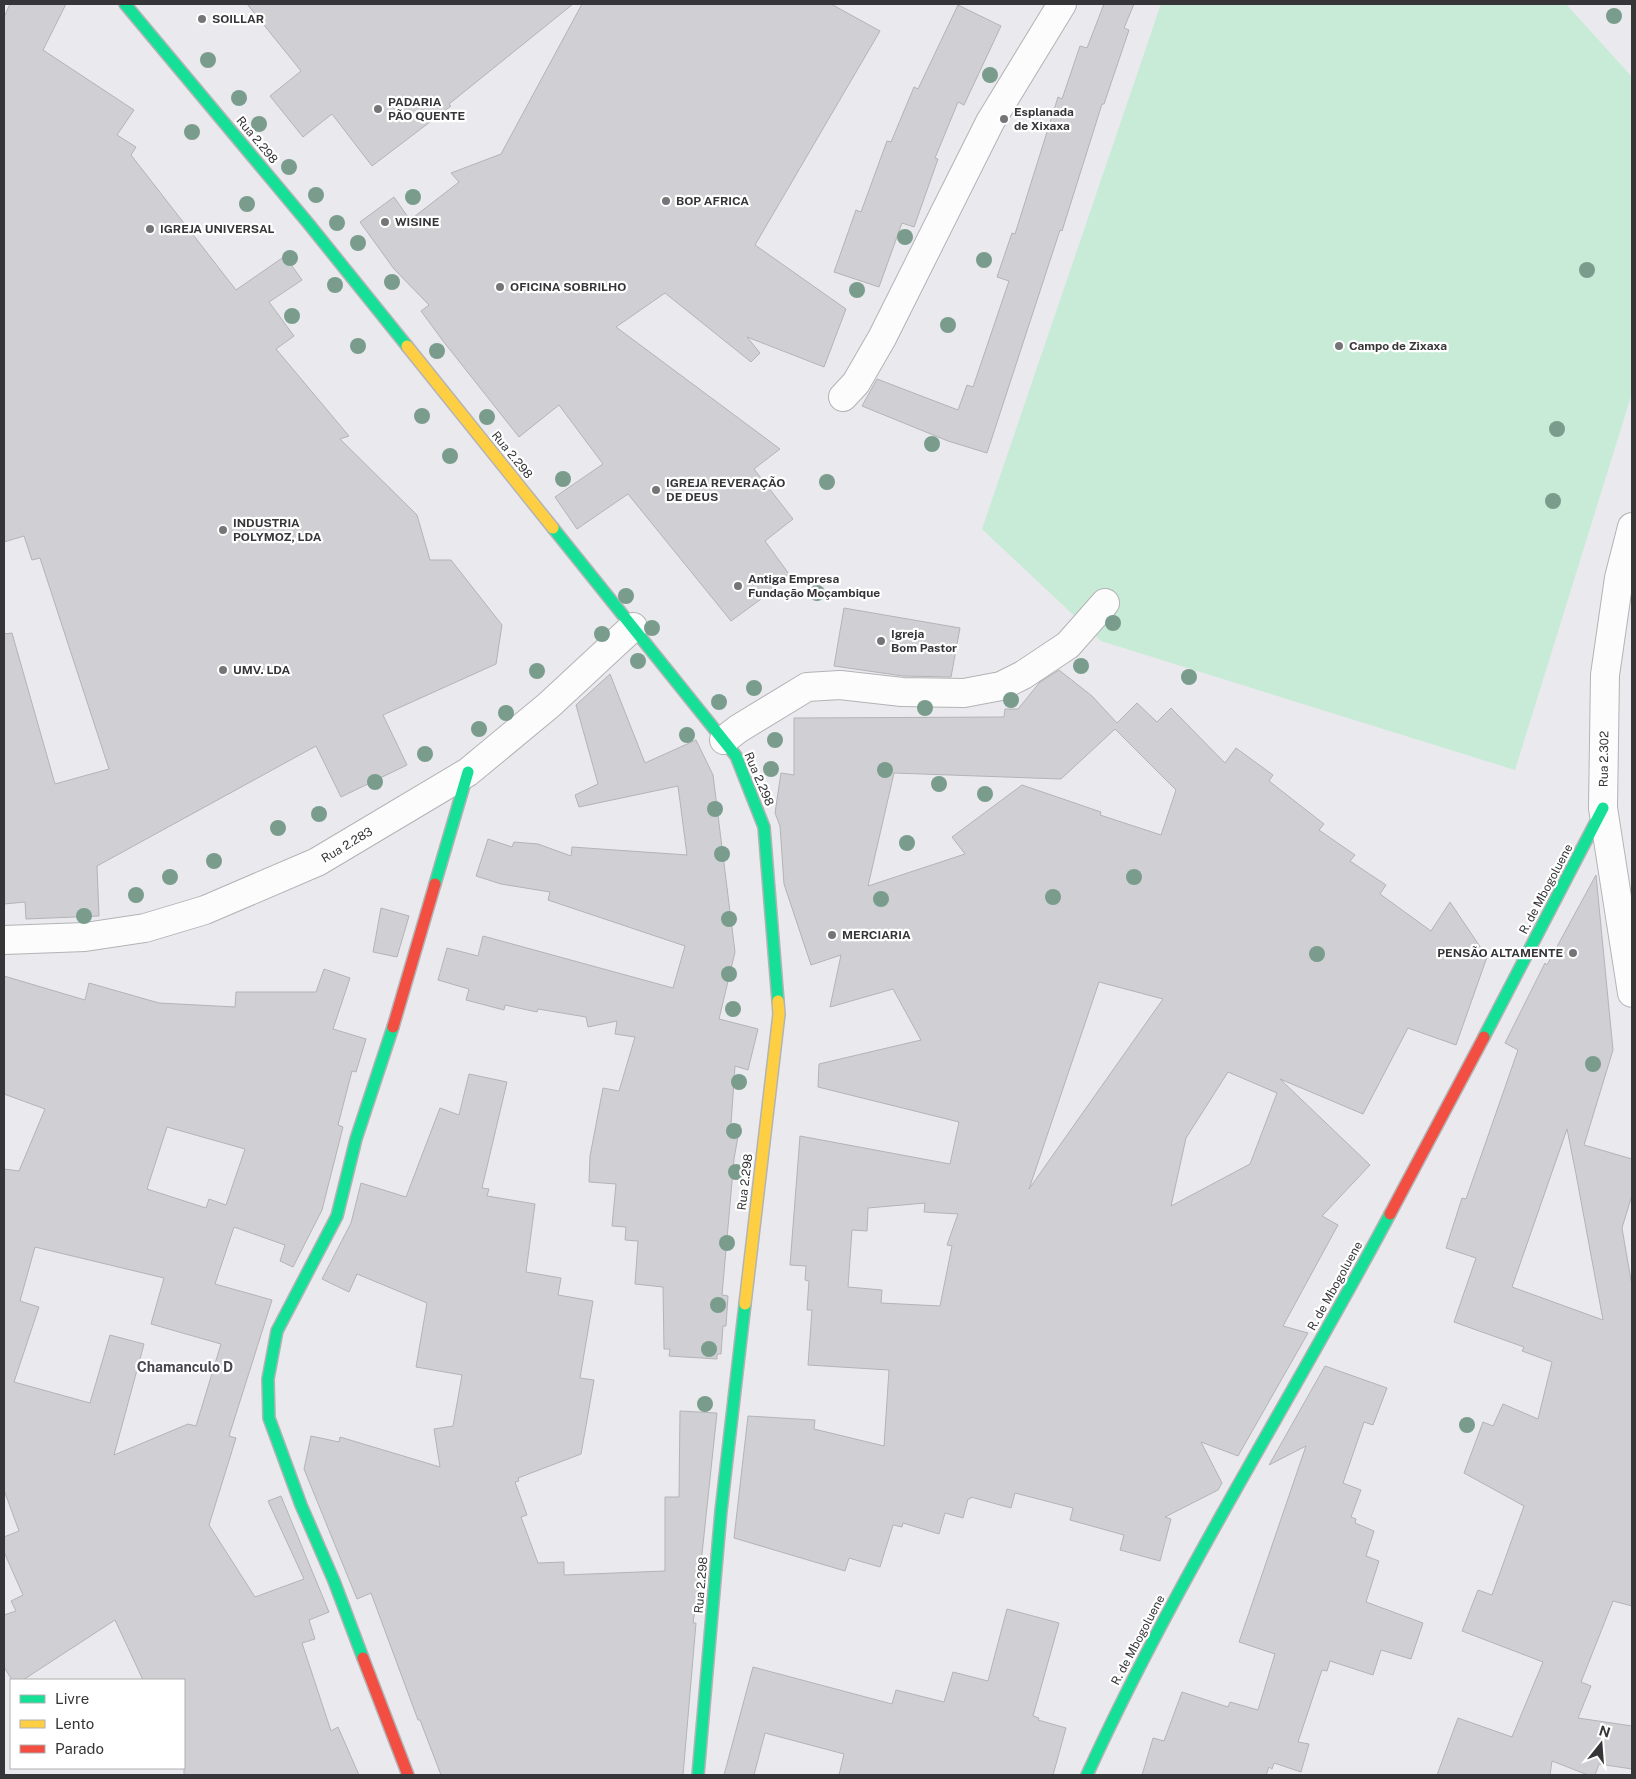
<svg xmlns="http://www.w3.org/2000/svg" width="1636" height="1779" font-family="'Public Sans',sans-serif">
<style>
.green{fill:#c7ebd6}
.building{fill:#d0cfd3;stroke:#b4b3b6;fill-rule:evenodd}
.lines{fill:none;stroke-linecap:round;stroke-linejoin:round}
.street-casing{stroke:#b3b3b6;stroke-width:30}
.fast-casing{stroke:#b3b3b6;stroke-width:14}
.slow-casing{stroke:#b3b3b6;stroke-width:14}
.jam-casing{stroke:#b3b3b6;stroke-width:14}
.street{stroke:#fcfcfc;stroke-width:28}
.fast{stroke:#16e098;stroke-width:11}
.slow{stroke:#ffcf43;stroke-width:11}
.jam{stroke:#f24e42;stroke-width:11}
.tree{fill:#7a9c8c}
.poi-dot{fill:#757578;stroke:#fff;stroke-width:2}
.labels{text-anchor:middle;stroke-width:4.5;stroke-linejoin:round;paint-order:stroke}
.poi-label{font-size:12px;font-weight:bold;fill:#363639;stroke:#fff;text-anchor:start}
.street-label{font-size:12px;fill:#363639;stroke:#fff}
.neighbourhood-label{font-size:14px;font-weight:bold;fill:#47454d;stroke:#fff}
</style>
<rect width="100%" height="100%" fill="#eae9ee"/>
<path class="green" d="M1161 4H1566L1632 77V393L1515 770 1101 641 982 529Z"/>
<path class="building" d="M10 4H66L43 50 134 110 117 135 136 147 131 155 236 290 285 256 302 280 269 302 294 336 276 349 349 436 340 439 417 515 430 560H451L502 625 496 664 383 715 407 765 341 797 316 746 97 866 99 916 26 919 25 902 4 904V634L12 633 55 784 109 769 40 558 32 560 24 536 4 542V17Z
M247 4H573L449 104 451 106 372 166 332 114 303 137 270 96 301 71Z
M582 4H831L880 31 755 245 846 309 824 367 747 337 760 353 751 362 665 293 616 327 780 449 754 469 793 519 765 541 789 574 768 594 731 621 628 494 577 529 555 497 603 464 559 405 519 437 443 341 421 311 429 305 394 269 360 222 394 197 410 220 459 182 451 173 501 154Z
M1104 4H1134L1124 28 1129 30 1104 104H1102L1062 231 1060 230 987 453 948 441 862 406 877 379 958 410 967 385 973 387 1009 281 997 277 1012 233 1015 234 1058 97 1062 99 1080 46 1087 48Z
M958 5 1001 26 964 105 958 102 935 158 938 159 914 227 902 223 879 287 834 272 856 210 861 212 887 141 891 142 914 87 918 89Z
M844 608 960 628 951 677 903 676 834 666Z
M1059 670 1092 696 1117 723 1137 703 1157 722 1171 708 1225 763 1236 748 1273 775 1269 781 1324 824 1319 830 1355 855 1350 861 1386 885 1380 894 1431 931 1450 902 1487 957 1456 1045 1408 1028 1363 1114 1280 1079 1370 1165 1322 1216 1338 1225 1283 1326 1308 1333 1238 1456 1201 1442 1222 1483 1218 1490 1165 1517 1171 1519 1160 1561 1120 1550 1124 1535 1070 1520 1073 1508 1015 1493 1011 1508 971 1497 970 1499H968L963 1518 945 1513 939 1534 903 1523 902 1527 893 1525 880 1567 849 1558 845 1571 734 1538 748 1416 815 1420 814 1429 884 1446 889 1370 808 1365 812 1310H807L809 1281 805 1280 806 1266 790 1265 800 1136 950 1164 959 1122 818 1087 819 1064 921 1040 893 989 830 1007 841 955 811 965 784 884 780 826 775 813 781 773 794 775V718L1004 717 1005 709H1018L1040 682ZM1115 729 1176 790 1161 835 1100 815 1101 812 1022 785 952 837 965 854 868 886 894 773 1061 779ZM1099 982 1163 999 1029 1189ZM1228 1072 1277 1093 1250 1164 1171 1206 1186 1138ZM925 1203 924 1212 958 1214 947 1245 952 1246 940 1306 881 1303 882 1290 848 1287 852 1230 867 1231 868 1208Z
M610 674 645 763 696 740 713 775 735 952 719 1019 758 1029 748 1070 735 1066 731 1124 740 1125 734 1159 722 1295 728 1296 726 1326H723L721 1354H717V1359L669 1356 670 1349H664L663 1287 635 1284 638 1241 625 1240 626 1227 612 1226 616 1184 589 1182 590 1156 603 1088 619 1091 635 1037 615 1034 617 1021 588 1027 586 1017 538 1009 537 1012 505 1005 504 1010 466 1000 469 989 438 980 447 948 478 956 483 936 673 988 685 946 548 900 550 892 501 884 476 876 488 839 512 847 514 842 538 844 571 856 572 847 687 855 678 786 579 807 575 795 598 784 576 705Z
M1596 875 1613 1050 1584 1145 1632 1159V1195L1622 1228 1632 1286V1606L1613 1601 1581 1682 1591 1686 1578 1718 1632 1726V1769L1599 1764 1595 1775H1588L1552 1761 1550 1775H1437L1458 1718 1512 1737 1543 1662 1462 1631 1478 1590 1492 1595 1524 1506 1464 1473 1483 1422 1493 1426 1503 1404 1538 1419 1552 1362 1522 1351 1524 1347 1454 1322 1476 1258 1446 1248 1462 1198 1466 1199 1518 1050 1505 1043 1545 963 1547 965ZM1567 1129 1576 1174 1603 1320 1512 1287Z
M381 908 409 916 397 957 373 952Z
M324 969 350 978 333 1029 366 1039 356 1072 352 1071 338 1125 343 1127 322 1210 293 1267 280 1261 285 1245 234 1227 215 1284 272 1300 229 1436 236 1438 209 1525 255 1597 304 1579 268 1501 281 1496 329 1612 309 1620 315 1639 302 1643 331 1731 338 1727 359 1775H184V1680H143L115 1620 23 1680H12L4 1667V1615L16 1611 11 1601 23 1595 4 1552V1537L19 1531 4 1490V1169L19 1171 45 1109 4 1094V976L85 1000 89 983 159 1003 235 1007 236 992H316ZM167 1127 245 1149 226 1205 209 1199 206 1208 147 1189ZM35 1247 164 1278 151 1324 221 1344 196 1426 188 1424 114 1455 144 1344 110 1335 90 1403 14 1382 39 1307 20 1301Z
M469 1074 507 1082 482 1188 489 1189 487 1196 535 1204 526 1272 561 1278 558 1295 593 1301 580 1378 594 1380 581 1454 518 1478 519 1481 515 1482 527 1515 521 1517 538 1563 564 1562V1575L665 1571V1497H679L680 1411 717 1413 699 1582 693 1623H696L683 1775H441L420 1720H418L371 1593 357 1599 304 1469 311 1436 339 1442 340 1437 440 1467 434 1429 453 1426 462 1375 416 1367 427 1303 357 1274 349 1292 322 1279 351 1223 361 1183 406 1197 440 1108 459 1115Z
M1325 1366 1387 1388 1373 1425 1364 1422 1343 1483 1361 1490 1351 1517 1356 1519 1355 1523 1374 1531 1366 1556 1379 1561 1366 1602 1423 1623 1411 1659 1381 1650 1373 1675 1330 1661 1327 1671 1322 1670 1298 1742 1309 1744 1301 1772 1274 1763 1272 1769 1269 1767 1266 1775H1142L1153 1738 1164 1741 1182 1692 1228 1707 1230 1702 1258 1710 1275 1654 1239 1642 1306 1446 1269 1465Z
M1007 1609 1059 1623 1033 1716 1039 1718 1038 1720 1066 1728 1053 1775H839L844 1754 765 1733 754 1775H724L753 1667 892 1704 896 1690 944 1702 953 1672 988 1681Z"/>
<g class="lines">
<g class="street-casing">
<path id="street" d="M843 397 856 383 882 338 990 122 1062 4
M1632 527 1619 578 1605 675 1603 808 1632 993
M724 740 738 729 807 687 840 685 902 692 964 693 1001 686 1023 675 1068 645 1105 603
M4 940 85 937 145 928 205 910 317 862 468 772 549 705 633 627"/>
</g>
<g class="fast-casing">
<path id="fast" d="M125 4 308 223 407 346
M553 528 736 756 764 827 778 1001
M435 884 468 772
M1484 1037 1603 808
M363 1658 334 1581 301 1505 269 1418 268 1379 277 1331 337 1216 356 1139 393 1027
M698 1775 721 1511 745 1304
M1087 1775C1175 1582 1290 1402 1390 1214"/>
</g>
<g class="slow-casing">
<path id="slow" d="M407 346 553 528
M745 1304 779 1014 778 1001"/>
</g>
<g class="jam-casing">
<path id="jam" d="M393 1027 435 884
M1390 1214 1484 1037
M363 1658 408 1775"/>
</g>
<use href="#street" class="street"/>
<use href="#fast" class="fast"/>
<use href="#slow" class="slow"/>
<use href="#jam" class="jam"/>
</g>
<g class="tree">
<circle cx="1614" cy="16" r="8"/>
<circle cx="208" cy="60" r="8"/>
<circle cx="990" cy="75" r="8"/>
<circle cx="239" cy="98" r="8"/>
<circle cx="259" cy="124" r="8"/>
<circle cx="192" cy="132" r="8"/>
<circle cx="289" cy="167" r="8"/>
<circle cx="316" cy="195" r="8"/>
<circle cx="413" cy="197" r="8"/>
<circle cx="247" cy="204" r="8"/>
<circle cx="337" cy="223" r="8"/>
<circle cx="905" cy="237" r="8"/>
<circle cx="358" cy="243" r="8"/>
<circle cx="290" cy="258" r="8"/>
<circle cx="984" cy="260" r="8"/>
<circle cx="1587" cy="270" r="8"/>
<circle cx="392" cy="282" r="8"/>
<circle cx="335" cy="285" r="8"/>
<circle cx="857" cy="290" r="8"/>
<circle cx="292" cy="316" r="8"/>
<circle cx="948" cy="325" r="8"/>
<circle cx="358" cy="346" r="8"/>
<circle cx="437" cy="351" r="8"/>
<circle cx="422" cy="416" r="8"/>
<circle cx="487" cy="417" r="8"/>
<circle cx="1557" cy="429" r="8"/>
<circle cx="932" cy="444" r="8"/>
<circle cx="450" cy="456" r="8"/>
<circle cx="563" cy="479" r="8"/>
<circle cx="827" cy="482" r="8"/>
<circle cx="1553" cy="501" r="8"/>
<circle cx="817" cy="593" r="8"/>
<circle cx="626" cy="596" r="8"/>
<circle cx="1113" cy="623" r="8"/>
<circle cx="652" cy="628" r="8"/>
<circle cx="602" cy="634" r="8"/>
<circle cx="638" cy="661" r="8"/>
<circle cx="1081" cy="666" r="8"/>
<circle cx="537" cy="671" r="8"/>
<circle cx="1189" cy="677" r="8"/>
<circle cx="754" cy="688" r="8"/>
<circle cx="1011" cy="700" r="8"/>
<circle cx="719" cy="702" r="8"/>
<circle cx="925" cy="708" r="8"/>
<circle cx="506" cy="713" r="8"/>
<circle cx="479" cy="729" r="8"/>
<circle cx="687" cy="735" r="8"/>
<circle cx="775" cy="740" r="8"/>
<circle cx="425" cy="754" r="8"/>
<circle cx="771" cy="769" r="8"/>
<circle cx="885" cy="770" r="8"/>
<circle cx="375" cy="782" r="8"/>
<circle cx="939" cy="784" r="8"/>
<circle cx="985" cy="794" r="8"/>
<circle cx="715" cy="809" r="8"/>
<circle cx="319" cy="814" r="8"/>
<circle cx="278" cy="828" r="8"/>
<circle cx="907" cy="843" r="8"/>
<circle cx="722" cy="854" r="8"/>
<circle cx="214" cy="861" r="8"/>
<circle cx="170" cy="877" r="8"/>
<circle cx="1134" cy="877" r="8"/>
<circle cx="136" cy="895" r="8"/>
<circle cx="1053" cy="897" r="8"/>
<circle cx="881" cy="899" r="8"/>
<circle cx="84" cy="916" r="8"/>
<circle cx="729" cy="919" r="8"/>
<circle cx="1317" cy="954" r="8"/>
<circle cx="729" cy="974" r="8"/>
<circle cx="733" cy="1009" r="8"/>
<circle cx="1593" cy="1064" r="8"/>
<circle cx="739" cy="1082" r="8"/>
<circle cx="734" cy="1131" r="8"/>
<circle cx="736" cy="1172" r="8"/>
<circle cx="727" cy="1243" r="8"/>
<circle cx="718" cy="1305" r="8"/>
<circle cx="709" cy="1349" r="8"/>
<circle cx="705" cy="1404" r="8"/>
<circle cx="1467" cy="1425" r="8"/>
</g>
<g class="poi-dot">
<circle cx="202" cy="19" r="5"/>
<circle cx="378" cy="109" r="5"/>
<circle cx="1004" cy="119" r="5"/>
<circle cx="666" cy="201" r="5"/>
<circle cx="385" cy="222" r="5"/>
<circle cx="150" cy="229" r="5"/>
<circle cx="500" cy="287" r="5"/>
<circle cx="1339" cy="346" r="5"/>
<circle cx="656" cy="490" r="5"/>
<circle cx="223" cy="530" r="5"/>
<circle cx="738" cy="586" r="5"/>
<circle cx="881" cy="641" r="5"/>
<circle cx="223" cy="670" r="5"/>
<circle cx="832" cy="935" r="5"/>
<circle cx="1573" cy="953" r="5"/>
</g>
<g class="labels">
<g class="poi-label">
<text x="212" y="23">SOILLAR</text>
<text x="388" y="106">PADARIA<tspan x="388" dy="14">PÃO QUENTE</tspan></text>
<text x="1014" y="116">Esplanada<tspan x="1014" dy="14">de Xixaxa</tspan></text>
<text x="676" y="205">BOP AFRICA</text>
<text x="395" y="226">WISINE</text>
<text x="160" y="233">IGREJA UNIVERSAL</text>
<text x="510" y="291">OFICINA SOBRILHO</text>
<text x="1349" y="350">Campo de Zixaxa</text>
<text x="666" y="487">IGREJA REVERAÇÃO<tspan x="666" dy="14">DE DEUS</tspan></text>
<text x="233" y="527">INDUSTRIA<tspan x="233" dy="14">POLYMOZ, LDA</tspan></text>
<text x="748" y="583">Antiga Empresa<tspan x="748" dy="14">Fundação Moçambique</tspan></text>
<text x="891" y="638">Igreja<tspan x="891" dy="14">Bom Pastor</tspan></text>
<text x="233" y="674">UMV. LDA</text>
<text x="842" y="939">MERCIARIA</text>
<text x="1563" y="957" text-anchor="end">PENSÃO ALTAMENTE</text>
</g>
<g class="street-label">
<text transform="translate(257 140) rotate(50)" y="4">Rua 2.298</text>
<text transform="translate(512 455) rotate(51)" y="4">Rua 2.298</text>
<text transform="translate(1604 759) rotate(-89)" y="4">Rua 2.302</text>
<text transform="translate(759 779) rotate(67)" y="4">Rua 2.298</text>
<text transform="translate(347 845) rotate(-31)" y="4">Rua 2.283</text>
<text transform="translate(1546 889) rotate(-62)" y="4">R. de Mbogoluene</text>
<text transform="translate(745 1182) rotate(-83)" y="4">Rua 2.298</text>
<text transform="translate(1335 1286) rotate(-61)" y="4">R. de Mbogoluene</text>
<text transform="translate(701 1585) rotate(-85)" y="4">Rua 2.298</text>
<text transform="translate(1138 1640) rotate(-62)" y="4">R. de Mbogoluene</text>
</g>
<g class="neighbourhood-label">
<text x="185" y="1372">Chamanculo D</text>
</g>
</g>
<rect width="1636" height="1779" fill="none" stroke="#363639" stroke-width="10"/>
<rect x="10" y="1679" width="175" height="90" fill="#ffffff" stroke="#afafb0"/>
<rect x="20" y="1695" width="25" height="8" fill="#16e098" stroke="#afafb0"/>
<text x="55" y="1704" font-size="15" fill="#363639">Livre</text>
<rect x="20" y="1720" width="25" height="8" fill="#ffcf43" stroke="#afafb0"/>
<text x="55" y="1729" font-size="15" fill="#363639">Lento</text>
<rect x="20" y="1745" width="25" height="8" fill="#f24e42" stroke="#afafb0"/>
<text x="55" y="1754" font-size="15" fill="#363639">Parado</text>
<g transform="translate(1601 1744) rotate(17)" stroke="#ffffff" stroke-width="4" paint-order="stroke">
<path d="M0-4L9 19L0 12L-9 19Z" fill="#363639"/>
<text y="-8" font-size="14" font-weight="bold" text-anchor="middle" fill="#363639">N</text>
</g>
</svg>
